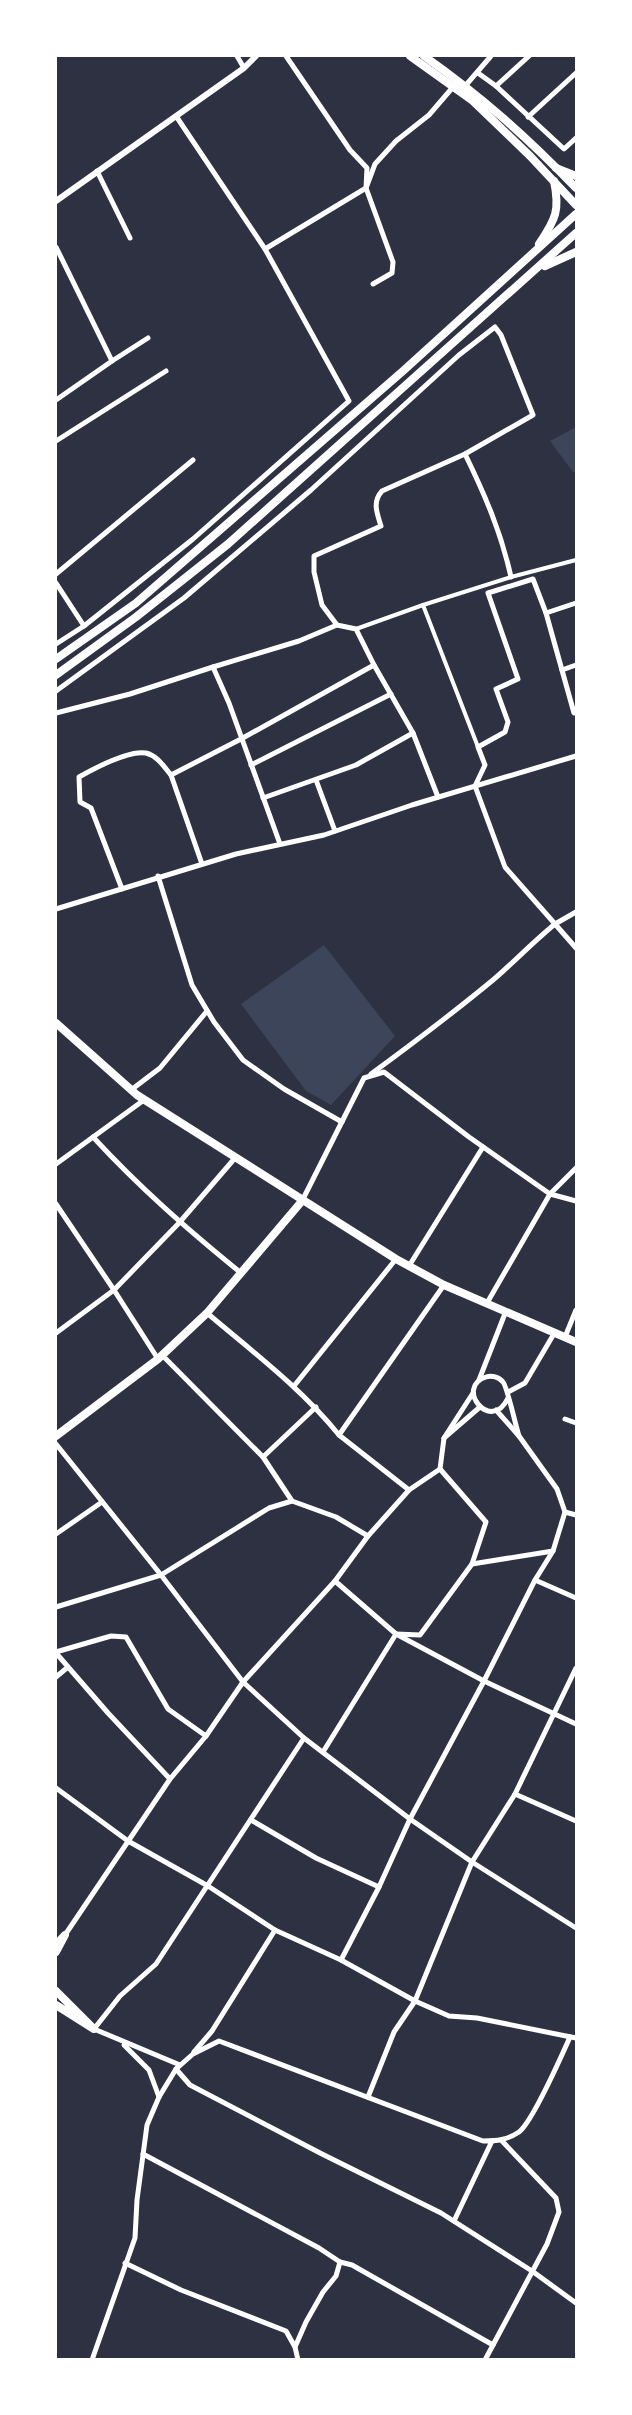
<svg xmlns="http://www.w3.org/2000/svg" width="632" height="2415" viewBox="0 0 632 2415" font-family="'Times New Roman',serif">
<rect width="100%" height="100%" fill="#2d3142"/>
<!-- green -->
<g fill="#3c4559">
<polygon points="576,427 576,472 573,472 550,441"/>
<polygon points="324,945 395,1036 331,1105 306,1091 241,1004"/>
</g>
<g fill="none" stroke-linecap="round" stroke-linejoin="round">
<!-- pedestrian -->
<g stroke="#fff" stroke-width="4">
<polyline points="423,605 511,577 576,560"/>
<polyline points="356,629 423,605 478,747"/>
</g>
<!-- minor -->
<g stroke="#fff" stroke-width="5">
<polyline points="237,56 244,68"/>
<polyline points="286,56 350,150 367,168 366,188 393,262 392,273 373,284"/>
<polyline points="478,73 496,86 564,149 576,138"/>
<polyline points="466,85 491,56"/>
<polyline points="496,86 529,56"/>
<polyline points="528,117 576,73"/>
<polyline points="97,171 130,238"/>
<polyline points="56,247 112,361 148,338"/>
<polyline points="265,249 366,188 375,164 396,141 429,115 453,87"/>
<polyline points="56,400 112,361"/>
<polyline points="56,441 166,371"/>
<path d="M465,454C485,495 501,532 511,577"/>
<polyline points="56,574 193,460"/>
<polyline points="56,583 84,626"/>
<polyline points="546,613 576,603"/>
<polyline points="56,644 84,626 193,539 349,401 265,249 176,116"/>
<polyline points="374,665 413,733 438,797"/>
<polyline points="213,667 299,641 337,625"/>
<polyline points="562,670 576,665"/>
<path d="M56,691L184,598L311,490L459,355L495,327L501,335L533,415L465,454L382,491C372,502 377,513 381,526L314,556V572L322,605L337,625L356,629L374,665L241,739L171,775C164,767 158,756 146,753C129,750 95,768 79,777L80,802L91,808L122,889"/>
<polyline points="576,712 574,713 546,613 533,579 488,593 518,679 496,689 508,722 505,732 478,747 485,765 475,786 505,867 555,924 576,912"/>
<polyline points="56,713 130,694 213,667 229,703 280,844"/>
<polyline points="251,765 391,694"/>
<polyline points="171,775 202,864"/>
<polyline points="316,780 335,831"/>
<polyline points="263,798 356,765 413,733"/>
<polyline points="158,876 192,985 214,1022 243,1060 284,1089 342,1122"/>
<polyline points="56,909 236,854 324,835 412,805 576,756"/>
<path d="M371,1074C412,1044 453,1013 493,980C514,962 533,942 555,924L576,948"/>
<polyline points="131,1090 160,1068 207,1011"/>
<path d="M93,1137C140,1188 187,1229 241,1273"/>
<polyline points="56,1164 144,1100"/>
<polyline points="302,1201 364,1078 384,1072 469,1137 550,1194 576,1201"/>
<polyline points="56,1204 114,1290 158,1359"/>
<polyline points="409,1266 483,1147"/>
<polyline points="487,1303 550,1194 576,1168"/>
<path d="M207,1313C253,1352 301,1388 339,1435L444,1285"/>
<polyline points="56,1333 114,1290 179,1223 235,1158"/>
<polyline points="565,1337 576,1310"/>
<polyline points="162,1355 263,1457 316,1407"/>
<polyline points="479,1380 506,1311"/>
<polyline points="294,1386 396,1259"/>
<polyline points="508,1392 525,1383 555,1332"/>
<polyline points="473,1393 444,1438 480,1407"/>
<path d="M496,1410L519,1436C516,1427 507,1386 503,1382C499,1377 492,1375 486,1377C454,1387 491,1434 508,1398"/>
<polyline points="565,1419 576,1423"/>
<polyline points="339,1435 409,1490"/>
<polyline points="519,1436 557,1489 565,1512 576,1515"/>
<polyline points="56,1444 161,1575 243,1682 335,1581 368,1536 409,1490 440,1469 444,1438"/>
<polyline points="263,1457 292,1501 336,1517 368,1536"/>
<polyline points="440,1469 486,1522 472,1564"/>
<polyline points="565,1512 553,1551 535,1580 484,1681 576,1724"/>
<polyline points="56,1534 102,1502"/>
<polyline points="535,1580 576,1598"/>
<polyline points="335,1581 396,1634 484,1681 410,1819 379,1887 341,1960"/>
<polyline points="56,1607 161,1575 269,1508 292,1501"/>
<polyline points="56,1652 111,1636 126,1637 168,1709 206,1736"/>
<polyline points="56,1653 108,1713 170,1779 206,1736 243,1682 304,1738"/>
<polyline points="56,1677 68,1667"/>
<polyline points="323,1752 396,1634 420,1635 472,1564 553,1551"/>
<polyline points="56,1788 128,1841 208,1886 275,1930 341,1960 415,2001 449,2016 477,2018 576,2038"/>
<polyline points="515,1794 576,1821"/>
<polyline points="251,1820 316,1858 379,1887"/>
<polyline points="65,1935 170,1779"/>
<polyline points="124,2045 149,2070 159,2097"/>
<polyline points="194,2052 212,2031 275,1930"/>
<polyline points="180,2065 94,2029 120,1996 156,1964 304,1738 410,1819 472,1862 576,1928"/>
<polyline points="176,2069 190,2085 322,2154 441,2213 532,2271 576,2303"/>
<polyline points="368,2097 394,2032 415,2001 472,1862 515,1794 576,1668"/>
<polyline points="143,2154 319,2248 340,2262 336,2276 323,2292 306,2322 295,2347 298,2360"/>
<polyline points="454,2221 492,2141"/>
<polyline points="340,2262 352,2265 493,2345 485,2360"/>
<polyline points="125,2263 181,2290 286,2331 295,2347"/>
<polyline points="493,2345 547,2244 559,2212 556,2198 502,2141"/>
<path d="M92,2360L135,2238L137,2200L147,2125L159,2097L176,2069L193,2054L219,2041L483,2141C497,2141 507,2140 519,2132C532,2122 562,2055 570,2037"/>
</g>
<!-- tertiary -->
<polyline stroke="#fff" stroke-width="6" points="56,201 244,68 256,56"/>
<!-- secondary -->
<g stroke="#fff" stroke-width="8">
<polyline points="410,56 473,101 530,156 576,205"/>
<path d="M424,56C482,97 527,137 576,188"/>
<polyline points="56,1023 137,1095 396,1259 444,1285 576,1342"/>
<polyline points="56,1436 158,1359 207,1313 302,1201"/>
<polyline points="56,1945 65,1935 56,1952"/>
<polyline points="56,1991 94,2029 56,2005"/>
</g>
<!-- trunk -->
<g stroke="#fff" stroke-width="8">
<polyline points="556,168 576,176"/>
<path d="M539,244C556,219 560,210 554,181"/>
<polyline points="545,266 576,252"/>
<polyline points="56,659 136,603 403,371 576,214"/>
<polyline points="56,675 136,617 228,544 576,233"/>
</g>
</g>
<!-- border -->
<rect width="632" height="2415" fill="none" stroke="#ffffff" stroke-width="114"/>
</svg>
